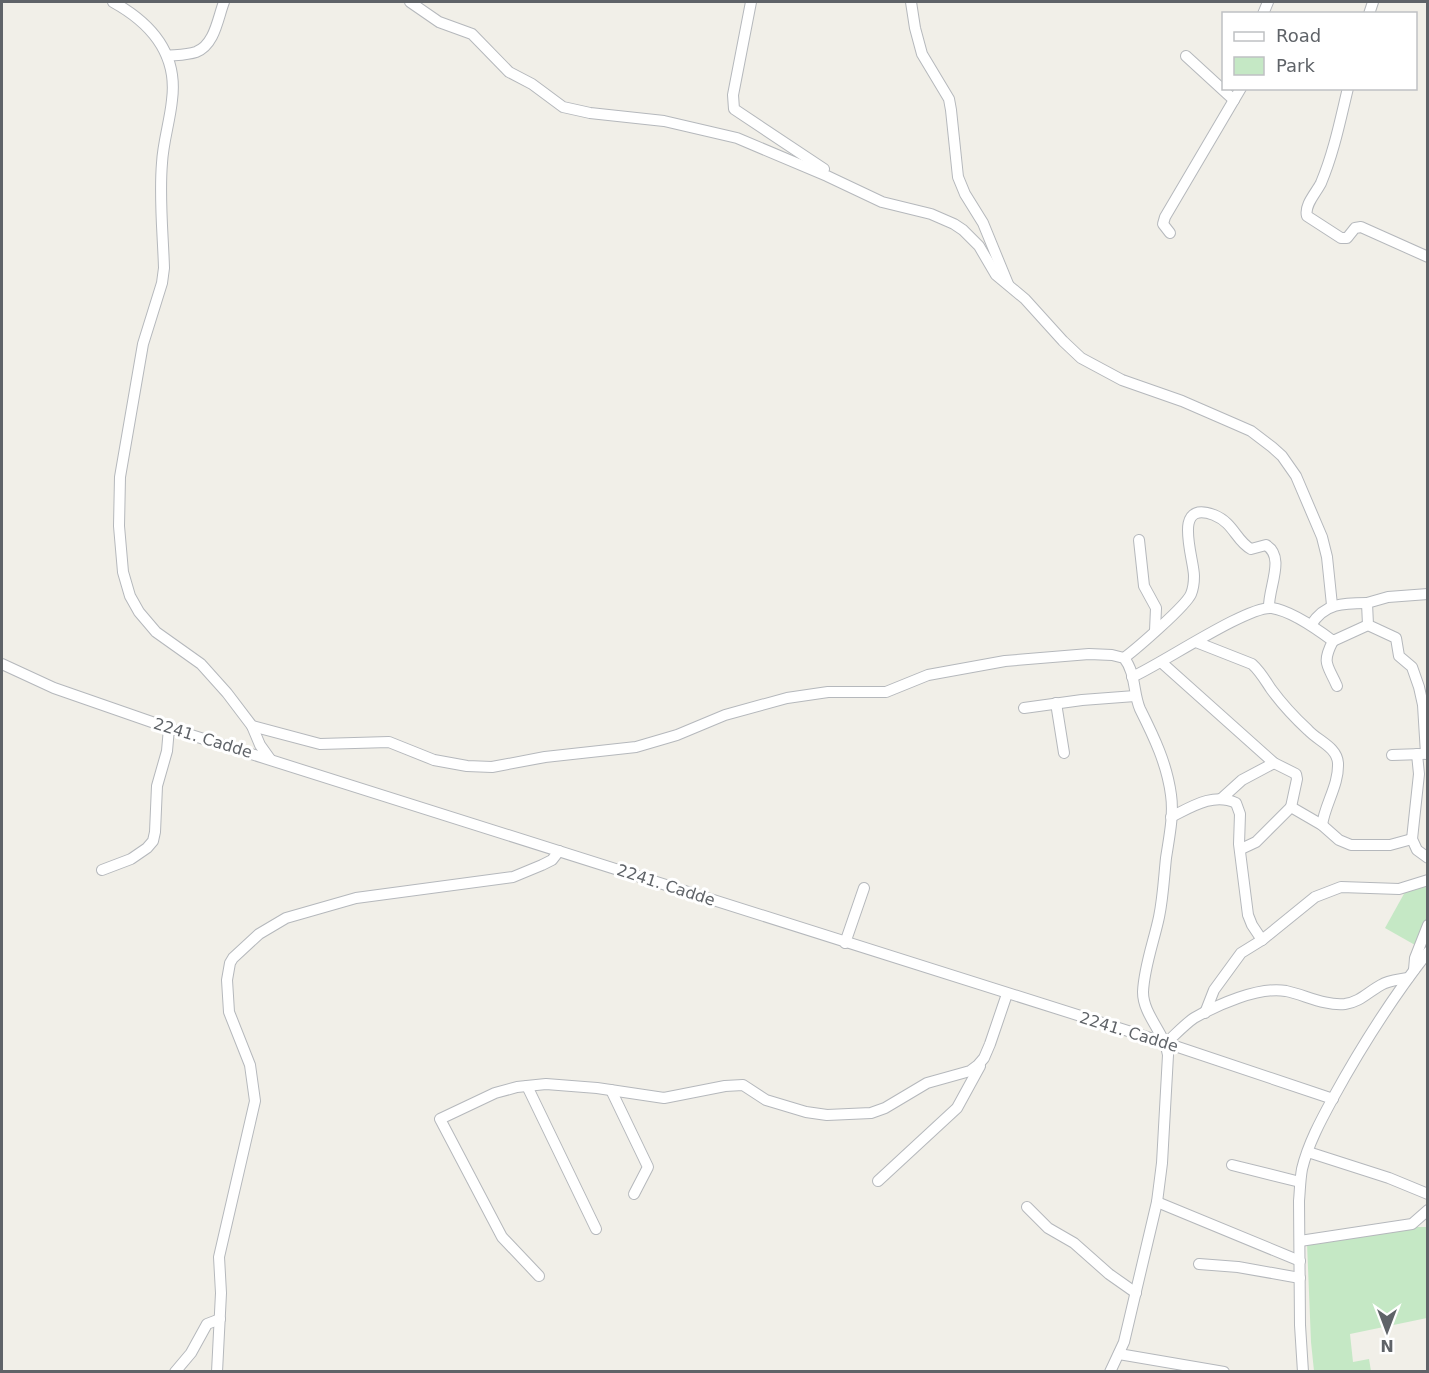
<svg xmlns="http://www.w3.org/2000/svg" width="1429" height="1373" viewBox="0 0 1429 1373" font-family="'DejaVu Sans',sans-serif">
<rect width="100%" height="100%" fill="#f1efe8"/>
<!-- green -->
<g fill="#c5e8c5">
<polygon points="1427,884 1426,920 1415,945 1385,928 1405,892"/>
<polygon points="1414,1227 1427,1227 1427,1318 1350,1334 1353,1362 1369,1359 1371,1371 1314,1371 1311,1342 1307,1243"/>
</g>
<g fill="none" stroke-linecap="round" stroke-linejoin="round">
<defs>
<g id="minor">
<path d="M113,2C151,23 178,54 172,100C170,121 163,142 162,163C159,198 163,234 164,268L162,283L143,344L120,477L119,526L123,572L130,596L139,612L156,632L201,664L227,693L252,726L260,745L270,759"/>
<polyline points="410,2 439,22 472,34 509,72 532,84 563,107 590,113 664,121 737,138 827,176 882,202 931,214 954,224 963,230 979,246 996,275 1025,299 1063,341 1081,358 1122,380 1182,401 1235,424 1251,431 1272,447 1282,456 1296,476 1322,537 1327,557 1332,605"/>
<polyline points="751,2 733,95 734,109 824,169"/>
<polyline points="911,2 915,28 922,54 949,99 951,110 958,177 965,194 983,223 1008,284"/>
<polyline points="1263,14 1268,2"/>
<polyline points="1369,14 1373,2"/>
<path d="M167,56C176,55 187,55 196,52C215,45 218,17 224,2"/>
<polyline points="1186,56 1234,100"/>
<path d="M1348,88C1340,121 1334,152 1321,183C1316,193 1304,205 1307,216L1341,238H1347L1355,228L1361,227L1428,257"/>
<polyline points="1170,233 1163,224 1165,217 1241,88"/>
<polyline points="1139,540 1144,586 1156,608 1155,631"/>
<path d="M1311,625C1325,603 1343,603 1367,603"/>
<path d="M1333,641C1321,664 1328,665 1337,686"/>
<path d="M1196,642L1252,664C1260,671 1265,680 1271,689C1282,704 1295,718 1308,730C1318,741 1337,747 1338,763C1339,785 1325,804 1322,825"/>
<path d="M1124,658C1136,649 1186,606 1191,594C1193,589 1194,581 1194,576C1194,558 1171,499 1214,515C1234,523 1236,541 1251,549L1266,545C1286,557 1268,588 1269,608"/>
<polyline points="1161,662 1274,763 1296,774 1297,779 1291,807"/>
<polyline points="2,664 54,688 169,728 1166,1043 1333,1099"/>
<path d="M1132,677C1160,665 1248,605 1272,608C1292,611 1317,629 1333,641L1368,625"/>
<polyline points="1056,703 1064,753"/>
<polyline points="1024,708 1082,700 1135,696"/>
<path d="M252,726L320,744L389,742L434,760L467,766L492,767L545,757L636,747L677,735L725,715L787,698L828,692H886L928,675L1005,661L1089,654L1112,655L1124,658C1136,673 1133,693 1140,709C1154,737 1167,764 1171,795C1174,815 1169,838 1166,858C1164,877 1163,898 1159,917C1154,941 1144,967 1143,992C1143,1015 1165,1033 1168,1055L1162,1163L1157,1202L1124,1342L1110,1372"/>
<polyline points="1417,754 1419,774 1412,839 1417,850 1428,858"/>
<polyline points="1426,754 1423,705 1419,687 1412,667 1399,656 1396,638 1368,625 1367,603 1388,597 1428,594"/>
<polyline points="1392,755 1422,754"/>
<polyline points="1221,799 1242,780 1274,763"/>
<path d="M1171,817C1191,807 1214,792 1236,803L1240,814L1239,844L1248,915L1252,925L1262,940"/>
<polyline points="1241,849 1256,842 1291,807 1322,825 1339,840 1351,845 1390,845 1412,839"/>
<polyline points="102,870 131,859 147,848 153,841 155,832 157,786 167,751 169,728"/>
<polyline points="845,943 864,888"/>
<polyline points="1414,970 1415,958 1428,925"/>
<polyline points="1205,1013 1214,990 1241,953 1262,940 1315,897 1341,887 1399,889 1428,880"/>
<path d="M1166,1043C1175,1035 1184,1025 1194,1018C1217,1005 1259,986 1286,991C1305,995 1325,1006 1345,1004C1360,1002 1368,992 1381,985C1389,980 1398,980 1408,978"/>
<polyline points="527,1086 596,1229"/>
<polyline points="611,1090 648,1167 634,1194"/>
<polyline points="1308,1152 1389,1178 1428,1194"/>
<polyline points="1232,1165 1300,1182"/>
<polyline points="878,1181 957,1108 980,1066"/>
<polyline points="1157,1202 1300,1261"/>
<polyline points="1027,1207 1048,1228 1074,1243 1109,1274 1136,1293"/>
<polyline points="1300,1241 1412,1224 1428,1210"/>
<polyline points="1199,1264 1238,1267 1300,1278"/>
<polyline points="539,1276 502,1237 440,1119 495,1093 517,1087 546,1084 597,1088 664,1098 725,1086 743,1085 766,1100 806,1112 827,1115 871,1113 885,1108 927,1083 970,1071 978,1065 984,1058 990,1044 1007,994"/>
<polyline points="1119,1354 1224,1372"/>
<polyline points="175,1372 191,1353 207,1324 220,1319"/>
<polyline points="217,1372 221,1293 219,1257 255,1101 250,1065 229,1012 227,980 230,963 233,958 259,934 286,918 356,898 513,877 542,865 552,860 559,851"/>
<path d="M1303,1372L1300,1325L1299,1201C1300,1190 1300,1180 1302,1169C1308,1144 1321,1120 1333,1098C1361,1047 1392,998 1428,952"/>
</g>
</defs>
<!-- minor casing -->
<use href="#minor" stroke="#b5b8bc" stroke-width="12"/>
<!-- minor -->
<use href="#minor" stroke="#fff" stroke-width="10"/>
</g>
<g text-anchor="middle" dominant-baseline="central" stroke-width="6" stroke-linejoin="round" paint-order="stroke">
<!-- street labels -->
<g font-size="16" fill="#5f6368" stroke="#fff">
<text transform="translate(203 738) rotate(17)">2241. Cadde</text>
<text transform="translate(666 885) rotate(18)">2241. Cadde</text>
<text transform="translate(1129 1032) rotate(17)">2241. Cadde</text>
</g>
</g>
<!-- border -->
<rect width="1429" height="1373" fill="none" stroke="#5f6368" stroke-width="6"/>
<!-- legend -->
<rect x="1222" y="12" width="195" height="78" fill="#ffffff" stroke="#bfc1c3" stroke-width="1.5"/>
<rect x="1234" y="32" width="30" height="9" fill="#ffffff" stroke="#bfc1c3" stroke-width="1.5"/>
<text x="1276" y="42" font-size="18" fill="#5f6368">Road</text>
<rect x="1234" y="57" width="30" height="18" fill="#c5e8c5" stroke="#bfc1c3" stroke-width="1.5"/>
<text x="1276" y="72" font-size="18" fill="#5f6368">Park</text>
<!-- north arrow -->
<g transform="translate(1387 1331) rotate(180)" stroke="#ffffff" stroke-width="4.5" paint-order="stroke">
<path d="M0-4.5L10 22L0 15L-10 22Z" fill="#5f6368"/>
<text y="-9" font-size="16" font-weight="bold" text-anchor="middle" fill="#5f6368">N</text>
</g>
</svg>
